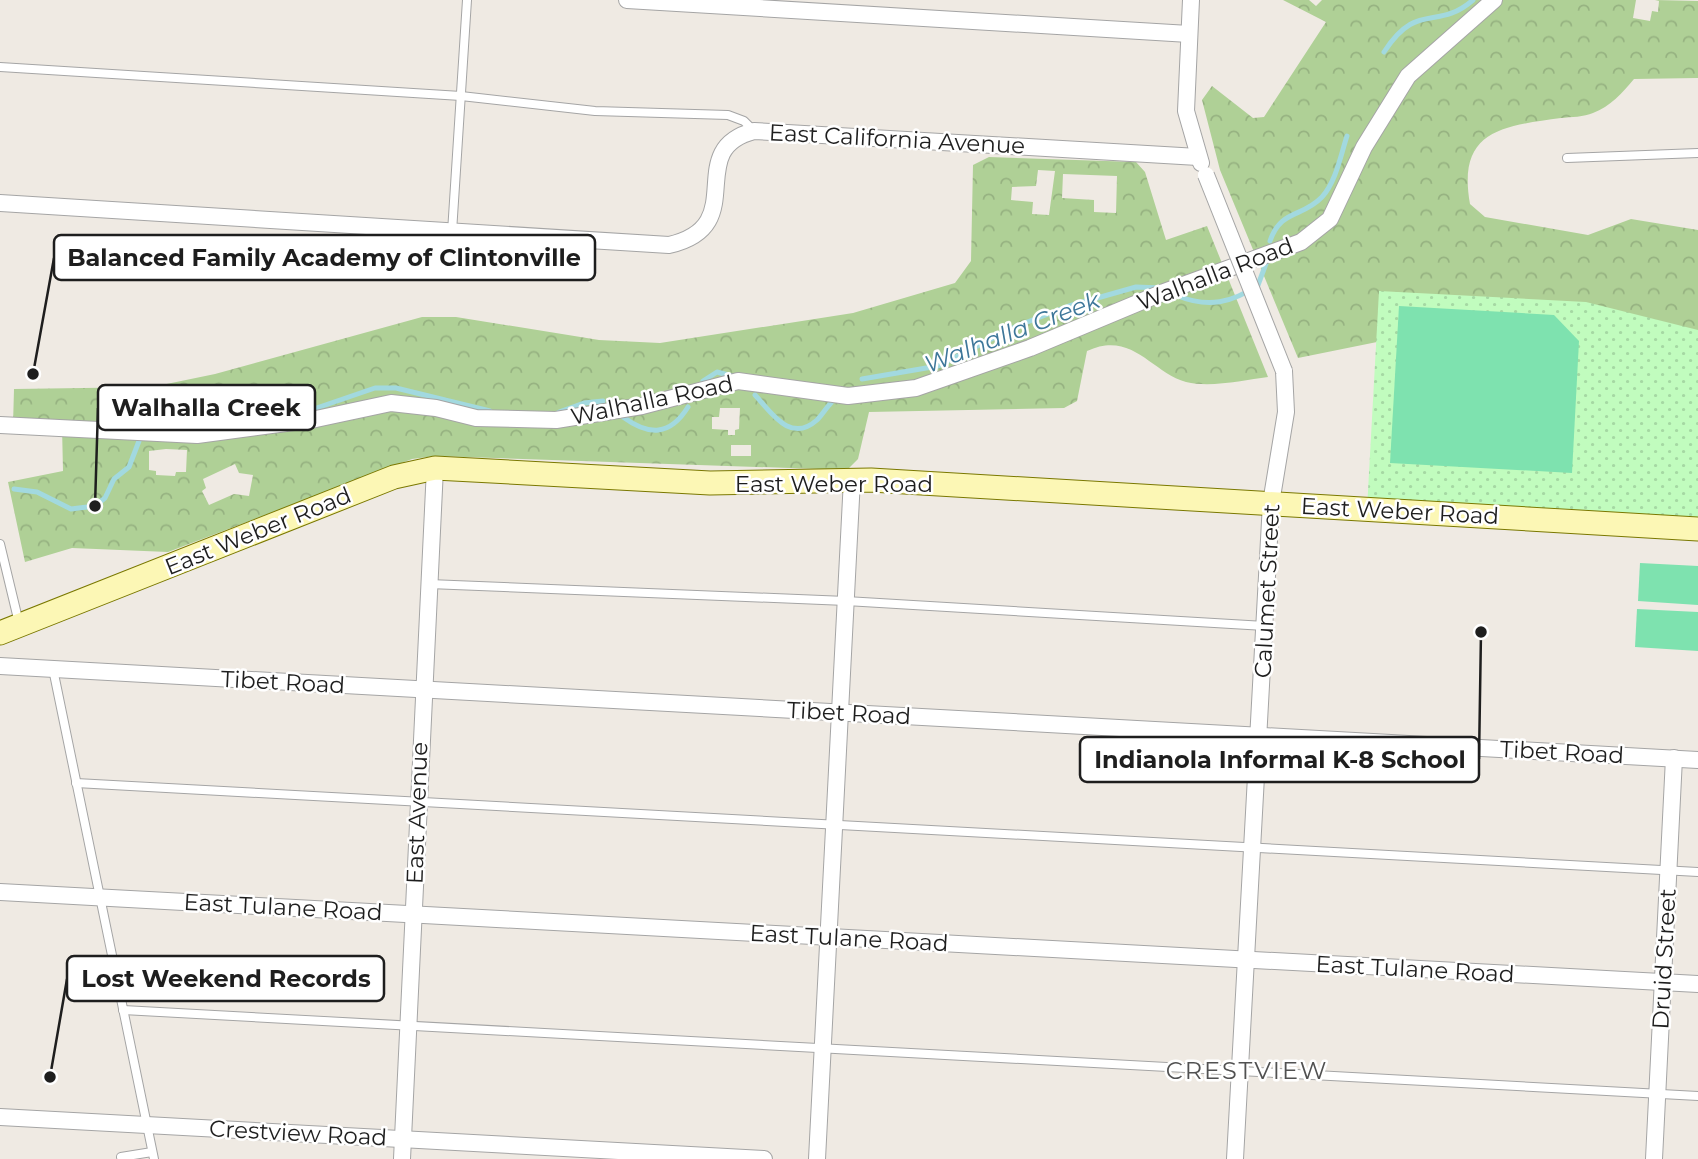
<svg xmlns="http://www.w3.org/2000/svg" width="1698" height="1159" viewBox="0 0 1698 1159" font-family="Montserrat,sans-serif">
<defs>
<pattern id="forest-crowns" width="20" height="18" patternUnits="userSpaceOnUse" patternTransform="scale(1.75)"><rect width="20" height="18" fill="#afd096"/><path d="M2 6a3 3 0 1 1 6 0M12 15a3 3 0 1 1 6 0" fill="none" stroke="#96b281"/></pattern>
<pattern id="park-dots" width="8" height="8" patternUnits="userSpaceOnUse" patternTransform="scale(1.75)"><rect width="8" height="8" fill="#c1fcbe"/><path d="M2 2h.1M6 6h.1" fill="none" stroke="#a5d8a3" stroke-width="1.8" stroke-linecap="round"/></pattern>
</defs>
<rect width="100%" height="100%" fill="#efeae3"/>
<!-- forest -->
<g fill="url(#forest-crowns)" fill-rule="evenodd">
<path d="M1283,0H1309L1316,6L1322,0H1636L1633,18L1650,21L1652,11L1658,12L1659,1L1655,0L1698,1V78L1634,79C1623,92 1610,107 1593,113C1584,117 1571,117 1561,118C1501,126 1457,131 1470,204L1485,217L1588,235L1631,219L1698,230V363L1377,342L1298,358L1220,170L1202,100L1212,86L1253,118L1264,117L1326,22Z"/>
<path d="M989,157L1136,162L1145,172L1166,240L1207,226L1268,377C1244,380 1211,388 1186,382C1151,372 1132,330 1087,351L1077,401L1064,408L869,412L858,459L847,470L435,456L412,459L168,552L72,548L25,562L8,482L63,471L62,427L13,425L14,389L152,387L215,374L422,317H456L599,340L660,343L853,313L955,283L971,261L973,165ZM1038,170L1055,171L1049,215L1032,214L1033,202L1011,200L1012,187L1036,186ZM1063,174L1117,176L1116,213L1094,212V200L1062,198ZM720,408H740L739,429L735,430V435H728V430L712,429V417H719ZM731,445H751V456H731ZM166,449L187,450L186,472H176L175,476L156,475V471L149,470V451ZM235,464L239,473L253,475L249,496L234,494L209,505L202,491L206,488L203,479Z"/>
</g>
<!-- park -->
<polygon fill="url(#park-dots)" points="1379,291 1586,302 1698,330 1698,529 1367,509"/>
<!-- pitch -->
<g fill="#7ee2af">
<polygon points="1399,306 1554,315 1579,341 1572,473 1390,463"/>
<polygon points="1640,563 1698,566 1698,605 1638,601"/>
<polygon points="1637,609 1698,612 1698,651 1635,647"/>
</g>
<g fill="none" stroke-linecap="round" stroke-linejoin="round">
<!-- stream -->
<g stroke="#a2d9df" stroke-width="5">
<path d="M1384,52C1418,0 1436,32 1473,0"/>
<path d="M1270,241C1281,209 1302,218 1322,197C1336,182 1341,154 1347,136"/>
<path d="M1178,296C1208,308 1232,303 1258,285L1267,261"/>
<polyline points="862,379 938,366 1017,326 1069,306 1136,287 1161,288"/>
<polyline points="703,381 717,372 736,377"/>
<path d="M755,395C771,412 790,444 817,420C822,415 826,408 831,403"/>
<polyline points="559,412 584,403 603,401"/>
<polyline points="280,416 302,413 375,388 396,388 490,411"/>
<path d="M623,417C649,436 670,436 688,407"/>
<polyline points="170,421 260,419"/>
<polyline points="14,489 37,492 71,509 95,506 105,498 114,479 129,467 139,441"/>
</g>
<defs>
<g id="lane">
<polyline points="0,67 461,96 595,111 728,115 744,121 754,131"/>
<polyline points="1567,158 1698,153"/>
<polyline points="452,232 467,0"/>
<polyline points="0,544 19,623"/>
<polyline points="429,584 846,601 1265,626"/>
<polyline points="53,669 154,1159"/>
<polyline points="76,783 1698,872"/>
<polyline points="123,1010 1698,1096"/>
<polyline points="121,1157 152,1152"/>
</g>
<g id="street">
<polyline points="627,0 1189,34"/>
<polyline points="1191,0 1186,111 1201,163"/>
<path d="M0,203L669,245C753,226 681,150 754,131L1198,157"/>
<polyline points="0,425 197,435 316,419 391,403 436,408 476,418 556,420 642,406 738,381 848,396 916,388 1030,348 1164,292 1301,242 1330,219 1364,147 1408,76 1494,0"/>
<polyline points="0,666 1698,760"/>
<polyline points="0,892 1698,984"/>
<polyline points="0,1117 764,1159"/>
<polyline points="402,1159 435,468"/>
<polyline points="817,1159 852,479"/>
<polyline points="1235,1159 1271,503 1286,412 1284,371"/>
<polyline points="1654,1159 1674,758"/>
</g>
<polyline id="secondary" points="0,633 394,477 435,468 710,483 871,480 1698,529"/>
</defs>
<!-- lane casing -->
<use href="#lane" stroke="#a5a5a5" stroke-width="10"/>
<!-- street casing -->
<use href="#street" stroke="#a5a5a5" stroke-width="18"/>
<!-- secondary casing -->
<use href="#secondary" stroke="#7a7800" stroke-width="25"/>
<!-- lane -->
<use href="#lane" stroke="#fff" stroke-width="8"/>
<!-- street -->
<use href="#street" stroke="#fff" stroke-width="16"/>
<!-- secondary -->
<use href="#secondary" stroke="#fcf7b5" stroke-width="23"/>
<defs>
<polyline id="street-bridge" points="1206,175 1284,371"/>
</defs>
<!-- street-bridge casing -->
<use href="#street-bridge" stroke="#a5a5a5" stroke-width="18" stroke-linecap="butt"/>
<!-- street-bridge -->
<use href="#street-bridge" stroke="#fff" stroke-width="16"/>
</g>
<g text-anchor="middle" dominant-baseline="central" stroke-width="5" stroke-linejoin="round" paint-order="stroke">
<!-- street labels -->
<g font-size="23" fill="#1e1e1e" stroke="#fff">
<text transform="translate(897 139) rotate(3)">East California Avenue</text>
<text transform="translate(1215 274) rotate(-21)">Walhalla Road</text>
<text transform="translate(652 400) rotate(-12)">Walhalla Road</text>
<text x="834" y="484">East Weber Road</text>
<text transform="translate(1400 511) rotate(3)">East Weber Road</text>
<text transform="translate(258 531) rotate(-22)">East Weber Road</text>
<text transform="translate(1267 591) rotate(-87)">Calumet Street</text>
<text transform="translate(283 682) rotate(3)">Tibet Road</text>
<text transform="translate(849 713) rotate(3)">Tibet Road</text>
<text transform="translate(1562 752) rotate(3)">Tibet Road</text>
<text transform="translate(417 813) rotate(-88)">East Avenue</text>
<text transform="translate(283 907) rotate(3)">East Tulane Road</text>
<text transform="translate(849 938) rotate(3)">East Tulane Road</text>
<text transform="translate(1664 959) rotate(-87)">Druid Street</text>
<text transform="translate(1415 969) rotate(3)">East Tulane Road</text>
<text transform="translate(298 1133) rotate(3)">Crestview Road</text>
</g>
<!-- water labels -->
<g font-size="24" font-style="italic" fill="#3e779a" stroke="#fff">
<text transform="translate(1012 332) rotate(-21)">Walhalla Creek</text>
</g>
<!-- neighbourhood labels -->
<g font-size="24" letter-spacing="2" fill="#515151" stroke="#fff">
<text x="1247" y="1070">CRESTVIEW</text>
</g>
</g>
<!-- callouts -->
<path fill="none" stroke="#1e1e1e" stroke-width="2.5" d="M33 374L54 258M95 506L98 408M1481 632L1479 759M50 1077L67 979"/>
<g fill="#1e1e1e" stroke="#fff" stroke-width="2.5">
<circle cx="33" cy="374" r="7"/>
<circle cx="95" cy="506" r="7"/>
<circle cx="1481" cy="632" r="7"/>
<circle cx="50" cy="1077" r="7"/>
</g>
<g fill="#fff" stroke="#1e1e1e" stroke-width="2.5">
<rect x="54" y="235" width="541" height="45" rx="7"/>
<rect x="98" y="385" width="217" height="45" rx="7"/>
<rect x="1080" y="737" width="399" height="45" rx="7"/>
<rect x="67" y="956" width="317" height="45" rx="7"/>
</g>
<g font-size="24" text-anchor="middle" font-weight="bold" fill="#1e1e1e">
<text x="324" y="266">Balanced Family Academy of Clintonville</text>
<text x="206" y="416">Walhalla Creek</text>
<text x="1280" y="768">Indianola Informal K-8 School</text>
<text x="226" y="987">Lost Weekend Records</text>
</g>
</svg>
